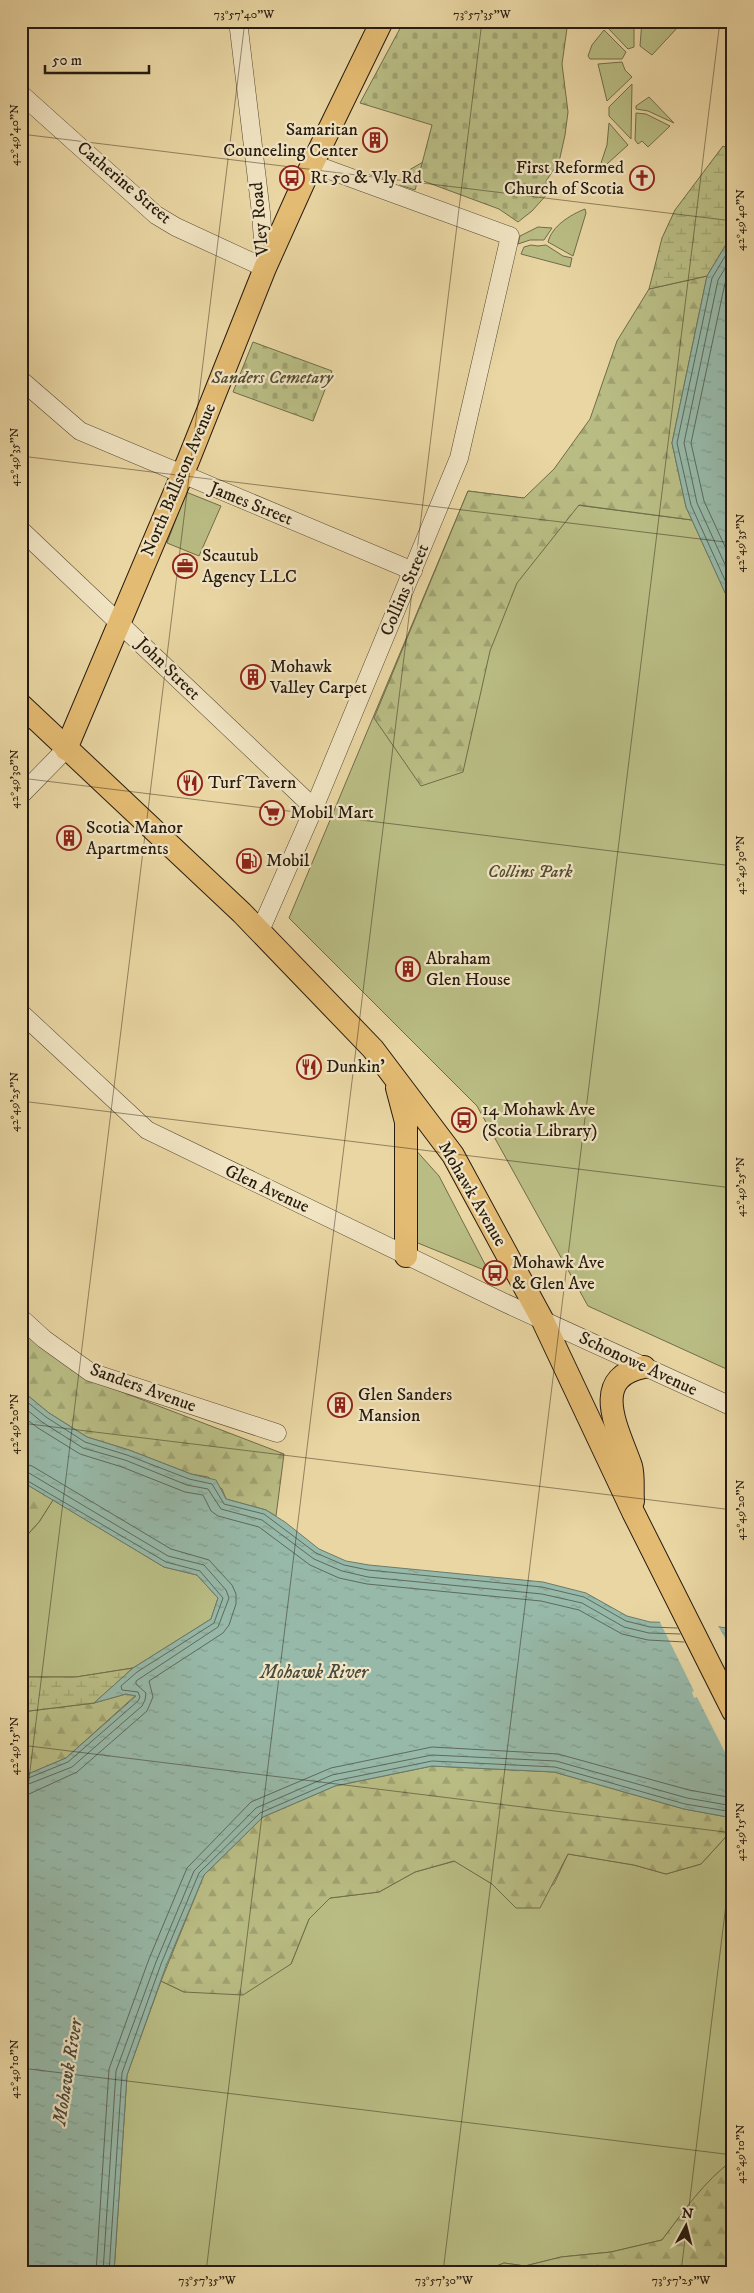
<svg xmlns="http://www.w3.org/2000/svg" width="754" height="2293" viewBox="0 0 754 2293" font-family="'IM FELL DW Pica',serif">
<defs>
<pattern id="forest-firs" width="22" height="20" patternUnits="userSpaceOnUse" patternTransform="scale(1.25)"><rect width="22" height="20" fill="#b9bd84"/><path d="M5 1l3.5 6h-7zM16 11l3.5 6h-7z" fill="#9fa271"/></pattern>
<pattern id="wetland-marsh" width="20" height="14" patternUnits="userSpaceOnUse" patternTransform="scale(1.25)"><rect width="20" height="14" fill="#b9bd84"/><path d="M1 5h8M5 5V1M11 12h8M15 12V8" fill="none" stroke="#9fa271"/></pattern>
<pattern id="cemetery-stones" width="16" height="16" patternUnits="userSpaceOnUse" patternTransform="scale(1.25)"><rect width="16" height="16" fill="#b9bd84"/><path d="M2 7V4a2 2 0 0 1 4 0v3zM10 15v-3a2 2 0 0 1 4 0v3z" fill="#9fa271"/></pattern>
<pattern id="water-ripples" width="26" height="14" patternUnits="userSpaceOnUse" patternTransform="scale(1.25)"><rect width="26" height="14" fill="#97b9a9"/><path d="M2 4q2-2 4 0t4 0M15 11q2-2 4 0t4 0" fill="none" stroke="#829e90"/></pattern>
</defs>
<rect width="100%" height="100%" fill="#e9d6a3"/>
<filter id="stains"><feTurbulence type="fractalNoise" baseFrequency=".004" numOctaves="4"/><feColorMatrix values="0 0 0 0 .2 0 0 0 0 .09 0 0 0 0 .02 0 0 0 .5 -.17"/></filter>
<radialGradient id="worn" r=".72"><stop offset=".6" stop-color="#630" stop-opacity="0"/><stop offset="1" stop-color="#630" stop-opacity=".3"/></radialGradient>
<!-- green -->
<g fill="#b9bd84" stroke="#706c4a">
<polygon points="614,21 634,21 634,47 628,49 607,27"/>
<polygon points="642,21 671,21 678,27 652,55 640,46"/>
<polygon points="604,30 626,52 622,59 590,59 588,56 592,45"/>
<polygon points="622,62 625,70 632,77 607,101 598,64"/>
<polygon points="632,84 631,139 609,116 609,107"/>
<polygon points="649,97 674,123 648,111 636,109 636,106"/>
<polygon points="636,113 646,114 670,126 648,147 642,141 638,144 635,140"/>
<polygon points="609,123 628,145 598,172 607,145"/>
<polygon points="423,162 415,190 400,185 404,173"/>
<path d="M585,209L586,213L573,256L548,242C552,226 570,215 585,209Z"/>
<polygon points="538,227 552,228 544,240 530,240 518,244 520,236"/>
<polygon points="531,245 538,246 546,245 563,256 572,258 570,267 521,254 524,247"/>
<polygon points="468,491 692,520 733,610 733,1372 588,1306 477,1106 289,918"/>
<polygon points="186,492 221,506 199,556 167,543"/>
<polygon points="413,1147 439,1176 489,1272 413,1241"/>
<polygon points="53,1500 164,1567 197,1575 218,1598 211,1619 133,1668 76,1677 21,1677 21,1542 39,1522"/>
<path d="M733,1829V2160C704,2182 684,2211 662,2240L611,2252L561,2257L525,2266L504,2263L482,2272H114L127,2075L161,1981L184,1992L291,1964L309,1919L330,1898L379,1892L415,1872L455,1861L492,1884L516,1908L554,1884L568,1854L634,1865L666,1874L701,1864Z"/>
</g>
<!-- forest -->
<g fill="url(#forest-firs)" stroke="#706c4a">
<polygon points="707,276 672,443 686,507 692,520 579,505 517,583 490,651 463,772 421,786 374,718 468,491 524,498 554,469 590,419 617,341 649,289"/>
<polygon points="21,1328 88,1379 284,1454 276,1516 266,1510 226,1499 222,1489 208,1477 191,1474 129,1450 87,1437 49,1413 21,1390"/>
<polygon points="21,1481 53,1500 39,1522 21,1542"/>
<polygon points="126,1694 136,1695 66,1758 21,1777 21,1712 94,1703"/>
<polygon points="432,1766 554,1772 684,1809 733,1818 733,1829 701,1864 666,1874 634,1865 568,1854 540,1908 516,1908 492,1884 454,1861 415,1872 379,1892 330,1898 309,1919 291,1964 243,1995 184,1992 161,1981 204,1875 263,1817 335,1786"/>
<path d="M733,2160V2272H482L504,2263L525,2266L561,2257L611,2252L662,2240C684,2211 703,2182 733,2160Z"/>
</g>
<!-- wetland -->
<g fill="url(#wetland-marsh)" stroke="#706c4a">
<polygon points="723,146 733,151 733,233 707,276 649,289 662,238 675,210"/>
<polygon points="133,1668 94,1703 21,1712 21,1677 76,1677"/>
</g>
<!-- cemetery -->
<g fill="url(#cemetery-stones)" stroke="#706c4a">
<polygon points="404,21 568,21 562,64 568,112 565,135 559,162 546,181 549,192 532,211 518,222 499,209 418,179 432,125 360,103"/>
<polygon points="253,342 332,371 313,421 233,392"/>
</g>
<!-- water -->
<g fill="url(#water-ripples)" stroke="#6a7a6c">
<polygon points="733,233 733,610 686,507 672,443 707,276"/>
<polygon points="21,1390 49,1413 87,1437 129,1450 191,1474 216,1480 226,1499 266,1510 285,1522 319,1549 346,1561 369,1565 543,1582 586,1593 627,1616 650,1622 694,1623 733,1629 733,1818 684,1809 554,1772 432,1766 335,1786 263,1817 204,1875 166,1966 127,2075 114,2272 21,2272 21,1777 66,1758 136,1696 126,1694 94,1703 133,1668 211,1619 218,1598 197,1575 164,1567 21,1481"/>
</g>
<!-- pier -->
<polygon fill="#e9d6a3" points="659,1620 694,1620 717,1624 733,1652 733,1768 697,1697 694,1698 692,1692 694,1691"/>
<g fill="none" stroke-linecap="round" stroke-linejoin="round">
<!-- shore -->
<g stroke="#5e6a5c" stroke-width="1">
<polyline points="733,243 712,278 677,443 691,505 733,598"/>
<polyline points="733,255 718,280 684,443 697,503 733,582"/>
<polyline points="733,270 725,283 691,443 704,501 733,564"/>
<polyline points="21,1397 46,1417 85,1442 127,1455 189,1479 212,1484 224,1504 264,1514 316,1553 344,1565 368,1570 542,1587 584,1597 626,1621 650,1627 677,1628"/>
<polyline points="21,1405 42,1422 83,1448 125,1460 187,1485 208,1489 221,1509 262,1520 314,1559 342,1571 368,1577 542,1594 582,1603 624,1627 649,1633 680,1634"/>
<polyline points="21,1415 38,1428 80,1454 122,1467 185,1492 203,1495 211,1511 218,1516 259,1527 310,1565 339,1578 367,1584 541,1601 579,1610 622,1634 648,1640 684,1642"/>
<polyline points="21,1463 32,1466 171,1549 209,1560 232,1585 236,1594 236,1604 229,1625 223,1633 149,1681 153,1697 147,1711 77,1772 29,1794 21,1795"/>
<polyline points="21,1471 29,1473 168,1556 204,1565 226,1590 229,1598 218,1627 136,1681 136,1684 146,1693 145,1700 142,1706 72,1767 21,1787"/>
<polyline points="21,1477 166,1562 200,1571 223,1598 214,1623 137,1672 121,1686 122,1690 138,1692 140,1697 138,1701 68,1762 21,1781"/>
<polyline points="96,2272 109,2069 149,1959 187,1868 251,1802 331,1768 432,1747 558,1754 689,1790 733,1798"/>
<polyline points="103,2272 116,2071 156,1962 194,1871 256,1808 332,1775 432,1755 556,1761 687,1798 733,1806"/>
<polyline points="109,2272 122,2073 161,1964 199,1873 260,1813 334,1781 432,1761 555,1767 685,1804 733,1812"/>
</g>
<defs>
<g id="minor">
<polyline points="21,94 156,215 176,227 265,268 261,213 238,21"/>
<polyline points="21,380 80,431 413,571"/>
<polyline points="21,530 314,808"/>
<polyline points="21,795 66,749"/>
<polyline points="260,931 314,808 459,458 510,236 313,164"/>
<polyline points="21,1013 147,1130 503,1302 733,1407"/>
<polyline points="21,1318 44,1339 90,1372 277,1433"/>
</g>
<g id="major">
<polyline points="21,705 242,913 373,1049 453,1155 543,1321 633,1512 733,1711"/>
<polyline points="66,749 188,461 265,268 306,177 382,21"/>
<polyline points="397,1088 406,1122 406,1256"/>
<path d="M633,1501C632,1490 634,1476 631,1466C619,1431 588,1378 644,1367"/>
</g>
</defs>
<!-- minor casing -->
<use href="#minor" stroke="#574a35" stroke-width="19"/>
<!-- major casing -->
<use href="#major" stroke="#261b10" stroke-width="24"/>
<!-- minor -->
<use href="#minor" stroke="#f1e4c3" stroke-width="18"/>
<!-- major -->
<use href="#major" stroke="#e4bb72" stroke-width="22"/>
</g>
<!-- ticks -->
<path fill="none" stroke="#261b10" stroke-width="1" stroke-opacity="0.45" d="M21,134L733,221M21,456L733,543M21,778L733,866M21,1101L733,1188M21,1423L733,1510M21,1745L733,1833M21,1844L245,21M21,2068L733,2155M206,2272L482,21M443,2272L720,21M681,2272L733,1847"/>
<!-- icons -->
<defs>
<symbol id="building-ring" viewBox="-11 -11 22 22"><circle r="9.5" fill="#f1e4c3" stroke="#8f2418" stroke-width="1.5"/><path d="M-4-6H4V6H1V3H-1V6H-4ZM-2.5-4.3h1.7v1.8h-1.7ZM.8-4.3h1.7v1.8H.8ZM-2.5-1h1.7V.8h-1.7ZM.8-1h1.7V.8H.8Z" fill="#8f2418"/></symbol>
<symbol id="bus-ring" viewBox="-11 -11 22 22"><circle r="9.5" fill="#f1e4c3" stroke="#8f2418" stroke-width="1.5"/><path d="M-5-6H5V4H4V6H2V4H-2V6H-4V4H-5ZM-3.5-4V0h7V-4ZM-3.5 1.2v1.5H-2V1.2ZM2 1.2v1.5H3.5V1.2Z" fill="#8f2418"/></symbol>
<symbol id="church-ring" viewBox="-11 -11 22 22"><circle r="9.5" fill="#f1e4c3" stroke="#8f2418" stroke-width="1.5"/><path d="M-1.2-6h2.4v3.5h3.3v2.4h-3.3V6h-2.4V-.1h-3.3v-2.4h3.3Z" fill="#8f2418"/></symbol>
<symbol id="office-ring" viewBox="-11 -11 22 22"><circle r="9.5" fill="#f1e4c3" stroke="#8f2418" stroke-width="1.5"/><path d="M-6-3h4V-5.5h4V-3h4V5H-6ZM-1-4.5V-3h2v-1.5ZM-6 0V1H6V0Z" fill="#8f2418"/></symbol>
<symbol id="restaurant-ring" viewBox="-11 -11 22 22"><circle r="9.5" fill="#f1e4c3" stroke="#8f2418" stroke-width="1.5"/><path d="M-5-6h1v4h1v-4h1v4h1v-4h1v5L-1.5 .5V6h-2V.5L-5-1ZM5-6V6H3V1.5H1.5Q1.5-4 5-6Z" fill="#8f2418"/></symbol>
<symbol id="supermarket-ring" viewBox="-11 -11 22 22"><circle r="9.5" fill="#f1e4c3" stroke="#8f2418" stroke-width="1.5"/><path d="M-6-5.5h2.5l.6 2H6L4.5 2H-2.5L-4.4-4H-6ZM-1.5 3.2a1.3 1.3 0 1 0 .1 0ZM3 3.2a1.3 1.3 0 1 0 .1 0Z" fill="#8f2418"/></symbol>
<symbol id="fuel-ring" viewBox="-11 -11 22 22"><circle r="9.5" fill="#f1e4c3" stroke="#8f2418" stroke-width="1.5"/><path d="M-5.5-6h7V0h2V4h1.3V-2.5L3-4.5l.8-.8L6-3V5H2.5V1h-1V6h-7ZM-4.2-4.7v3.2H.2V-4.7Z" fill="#8f2418"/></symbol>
</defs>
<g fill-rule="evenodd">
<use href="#building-ring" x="361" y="126" width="28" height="28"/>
<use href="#bus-ring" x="278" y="164" width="28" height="28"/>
<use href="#church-ring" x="628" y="164" width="28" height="28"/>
<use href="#office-ring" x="171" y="552" width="28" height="28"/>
<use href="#building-ring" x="239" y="663" width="28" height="28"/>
<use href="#restaurant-ring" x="176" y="769" width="28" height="28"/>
<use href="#supermarket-ring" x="258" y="799" width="28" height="28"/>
<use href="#building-ring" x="55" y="824" width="28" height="28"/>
<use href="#fuel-ring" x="235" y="847" width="28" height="28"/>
<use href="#building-ring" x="394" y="955" width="28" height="28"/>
<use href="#restaurant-ring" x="295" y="1053" width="28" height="28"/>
<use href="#bus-ring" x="450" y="1106" width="28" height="28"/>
<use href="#bus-ring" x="481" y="1259" width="28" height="28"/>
<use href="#building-ring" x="326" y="1391" width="28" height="28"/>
</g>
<g text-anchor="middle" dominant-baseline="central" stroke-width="4.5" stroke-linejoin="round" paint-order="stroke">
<!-- poi labels -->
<g font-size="18" fill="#261b10" stroke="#f1e4c3" text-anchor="start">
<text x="358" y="130" text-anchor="end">Samaritan<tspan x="358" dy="21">Counceling Center</tspan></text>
<text x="624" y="168" text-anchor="end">First Reformed<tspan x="624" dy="21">Church of Scotia</tspan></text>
<text x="310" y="178">Rt 50 &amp; Vly Rd</text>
<text x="202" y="556">Scautub<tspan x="202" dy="21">Agency LLC</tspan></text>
<text x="270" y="667">Mohawk<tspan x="270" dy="21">Valley Carpet</tspan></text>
<text x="208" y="783">Turf Tavern</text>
<text x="290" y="813">Mobil Mart</text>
<text x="86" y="828">Scotia Manor<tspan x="86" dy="21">Apartments</tspan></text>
<text x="266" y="861">Mobil</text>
<text x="426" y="959">Abraham<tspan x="426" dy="21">Glen House</tspan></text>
<text x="326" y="1067">Dunkin'</text>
<text x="482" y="1110">14 Mohawk Ave<tspan x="482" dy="21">(Scotia Library)</tspan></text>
<text x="512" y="1263">Mohawk Ave<tspan x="512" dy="21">&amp; Glen Ave</tspan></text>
<text x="358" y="1395">Glen Sanders<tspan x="358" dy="21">Mansion</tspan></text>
</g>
<!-- street labels -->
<g font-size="18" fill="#261b10" stroke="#f1e4c3">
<text transform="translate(124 183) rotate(40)">Catherine Street</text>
<text transform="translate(260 219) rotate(-95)">Vley Road</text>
<text transform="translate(179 480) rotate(-67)">North Ballston Avenue</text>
<text transform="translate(251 504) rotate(22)">James Street</text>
<text transform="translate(405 590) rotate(-67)">Collins Street</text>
<text transform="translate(168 669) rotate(44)">John Street</text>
<text transform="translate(267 1189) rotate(25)">Glen Avenue</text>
<text transform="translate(472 1194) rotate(60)">Mohawk Avenue</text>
<text transform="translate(638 1364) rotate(25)">Schonowe Avenue</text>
<text transform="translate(143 1388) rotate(20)">Sanders Avenue</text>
</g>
<!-- park labels -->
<g font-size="18" font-style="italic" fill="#524c33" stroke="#f1e4c3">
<text x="272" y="378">Sanders Cemetary</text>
<text x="530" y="872">Collins Park</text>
</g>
<!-- water labels -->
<g font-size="19" font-style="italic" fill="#484a3e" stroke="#f1e4c3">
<text x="314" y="1672">Mohawk River</text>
<text transform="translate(68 2072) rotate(-81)">Mohawk River</text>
</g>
</g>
<!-- margin -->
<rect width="754" height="2293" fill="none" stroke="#e9d6a3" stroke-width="55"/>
<!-- north arrow -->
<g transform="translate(686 2226) rotate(7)" stroke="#f1e4c3" stroke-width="4" paint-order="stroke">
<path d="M0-4L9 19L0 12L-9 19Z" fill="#261b10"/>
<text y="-8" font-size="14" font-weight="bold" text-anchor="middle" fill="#261b10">N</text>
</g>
<!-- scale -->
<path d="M45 65v8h104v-8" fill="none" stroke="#261b10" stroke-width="2.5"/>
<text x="52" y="65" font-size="15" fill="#261b10" stroke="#f1e4c3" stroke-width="4" paint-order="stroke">50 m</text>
<rect x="28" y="28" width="698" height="2238" fill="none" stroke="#261b10" stroke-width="2"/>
<g font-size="12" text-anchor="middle" fill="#261b10">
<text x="244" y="18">73°57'40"W</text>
<text x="482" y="18">73°57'35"W</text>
<text transform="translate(14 135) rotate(-90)" y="4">42°49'40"N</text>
<text transform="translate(740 220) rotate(-90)" y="4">42°49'40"N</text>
<text transform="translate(14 457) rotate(-90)" y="4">42°49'35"N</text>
<text transform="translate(740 543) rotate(-90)" y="4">42°49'35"N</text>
<text transform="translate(14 779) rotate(-90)" y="4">42°49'30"N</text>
<text transform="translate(740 865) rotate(-90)" y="4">42°49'30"N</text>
<text transform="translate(14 1102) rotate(-90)" y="4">42°49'25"N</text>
<text transform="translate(740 1187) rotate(-90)" y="4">42°49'25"N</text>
<text transform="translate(14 1424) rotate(-90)" y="4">42°49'20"N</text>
<text transform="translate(740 1510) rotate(-90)" y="4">42°49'20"N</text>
<text transform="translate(14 1746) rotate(-90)" y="4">42°49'15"N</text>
<text transform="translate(740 1832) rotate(-90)" y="4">42°49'15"N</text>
<text transform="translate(14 2069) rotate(-90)" y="4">42°49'10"N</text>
<text transform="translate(740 2154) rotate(-90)" y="4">42°49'10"N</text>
<text x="207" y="2284">73°57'35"W</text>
<text x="444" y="2284">73°57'30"W</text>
<text x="681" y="2284">73°57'25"W</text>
</g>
<rect width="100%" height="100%" filter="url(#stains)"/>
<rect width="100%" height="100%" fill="url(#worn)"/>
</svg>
